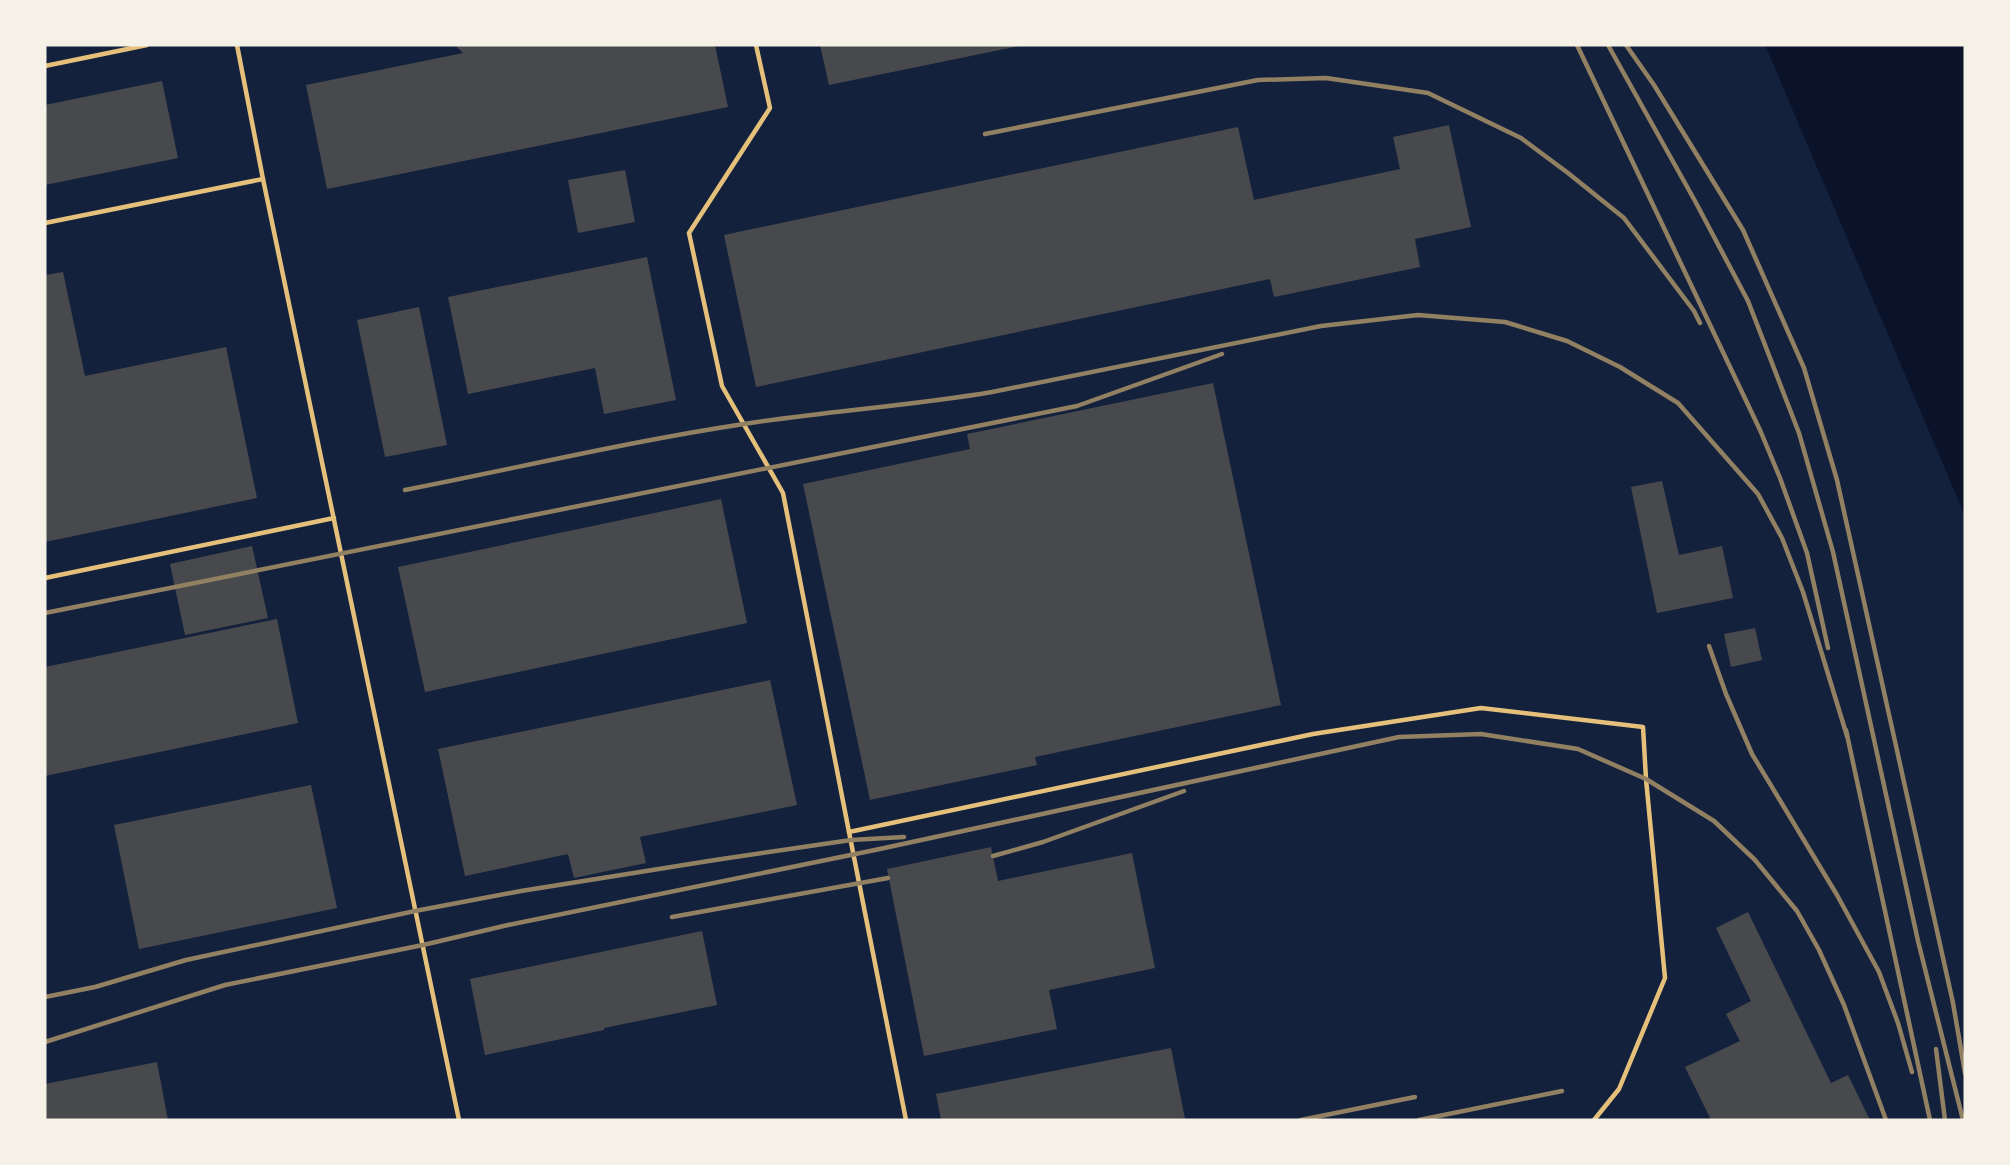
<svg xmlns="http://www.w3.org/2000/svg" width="2010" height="1165" viewBox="0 0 2010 1165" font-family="Signika,sans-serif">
<rect width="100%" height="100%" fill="#14213d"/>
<!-- water -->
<polygon fill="#0b132b" points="1765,45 1965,45 1965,516"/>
<!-- building -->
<g fill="#48494c">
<polygon points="455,45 715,45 728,107 327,189 306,85 463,53"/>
<polygon points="820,45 1018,45 1019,46 829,85"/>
<polygon points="162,81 178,158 45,185 45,105"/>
<polygon points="1449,125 1471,227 1415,239 1420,267 1274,297 1270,279 756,387 724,235 1238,127 1254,200 1400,169 1393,137"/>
<polygon points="625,170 635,222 578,233 568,180"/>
<polygon points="647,257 676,400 604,414 595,368 468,394 448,297"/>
<polygon points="63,272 85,376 226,347 257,498 45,542 45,275"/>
<polygon points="419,307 447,445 385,457 357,320"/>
<polygon points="1213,383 1281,705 1035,757 1037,765 870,800 803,484 970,449 967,434"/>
<polygon points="1662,481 1679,555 1722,546 1733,598 1657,613 1631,487"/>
<polygon points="721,499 747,623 425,692 398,567"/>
<polygon points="252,546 268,618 185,635 170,564"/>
<polygon points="277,619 298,723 45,776 45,667"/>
<polygon points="1755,628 1762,660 1731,667 1724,634"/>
<polygon points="770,680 797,805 640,837 646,863 574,878 568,854 465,876 438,749"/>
<polygon points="311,785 337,908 139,949 114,825"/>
<polygon points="991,847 998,881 1132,853 1155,968 1049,990 1057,1029 924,1056 887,869"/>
<polygon points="1748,912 1831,1083 1848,1075 1870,1120 1711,1120 1685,1067 1740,1041 1726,1014 1751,1001 1716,928"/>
<polygon points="702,931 717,1005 604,1028 604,1030 485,1055 470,979"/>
<polygon points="1171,1048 1185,1119 941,1120 936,1094"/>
<polygon points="157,1062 168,1120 45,1120 45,1084"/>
</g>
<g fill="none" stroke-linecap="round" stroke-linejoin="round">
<!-- service -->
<g stroke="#e5c07b" stroke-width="4.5">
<polyline points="237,45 263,179 459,1120"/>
<polyline points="756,45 770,108 689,233 722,386 783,493 849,832 1313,734 1481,708 1643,727 1646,779 1665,978 1619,1089 1594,1120"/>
<polyline points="45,66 147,45"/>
<polyline points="45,223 263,179"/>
<polyline points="45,578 334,518"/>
<polyline points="849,832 906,1120"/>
</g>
<!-- rail -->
<g stroke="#918062" stroke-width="4.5">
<polyline points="1577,45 1760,430 1780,478 1807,553 1828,648"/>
<polyline points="1608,45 1695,201 1748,301 1799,433 1833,552 1918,941 1963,1120"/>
<polyline points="1626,45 1654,85 1743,230 1804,368 1837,480 1953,1003 1965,1073"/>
<polyline points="985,134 1258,80 1326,78 1428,93 1521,138 1568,173 1624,218 1694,311 1700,323"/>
<path d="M405,490C518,468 631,441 744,424C827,411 910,406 992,392L1321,326L1418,315L1505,322L1567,341L1620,367L1678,403L1758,494L1782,538L1803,592L1847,736"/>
<polyline points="45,613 1077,406 1222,354"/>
<polyline points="1709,646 1726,694 1752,754 1837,895 1879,972 1898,1023 1912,1072"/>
<polyline points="1846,730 1930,1120"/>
<polyline points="993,856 1043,842 1184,791"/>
<polyline points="672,917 888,878"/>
<polyline points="45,997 95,987 186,960 415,911 521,891 715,860 851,840 904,837"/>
<polyline points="45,1042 225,985 423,945 508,925 875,850 1399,737 1481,734 1578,749 1646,779 1714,821 1755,860 1797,911 1819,950 1844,1005 1886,1120"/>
<polyline points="1936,1049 1945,1120"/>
<polyline points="1301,1120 1415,1097"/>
<polyline points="1419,1120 1562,1091"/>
</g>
</g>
<!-- border -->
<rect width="2010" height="1165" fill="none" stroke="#f6f1e7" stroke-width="93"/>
</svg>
